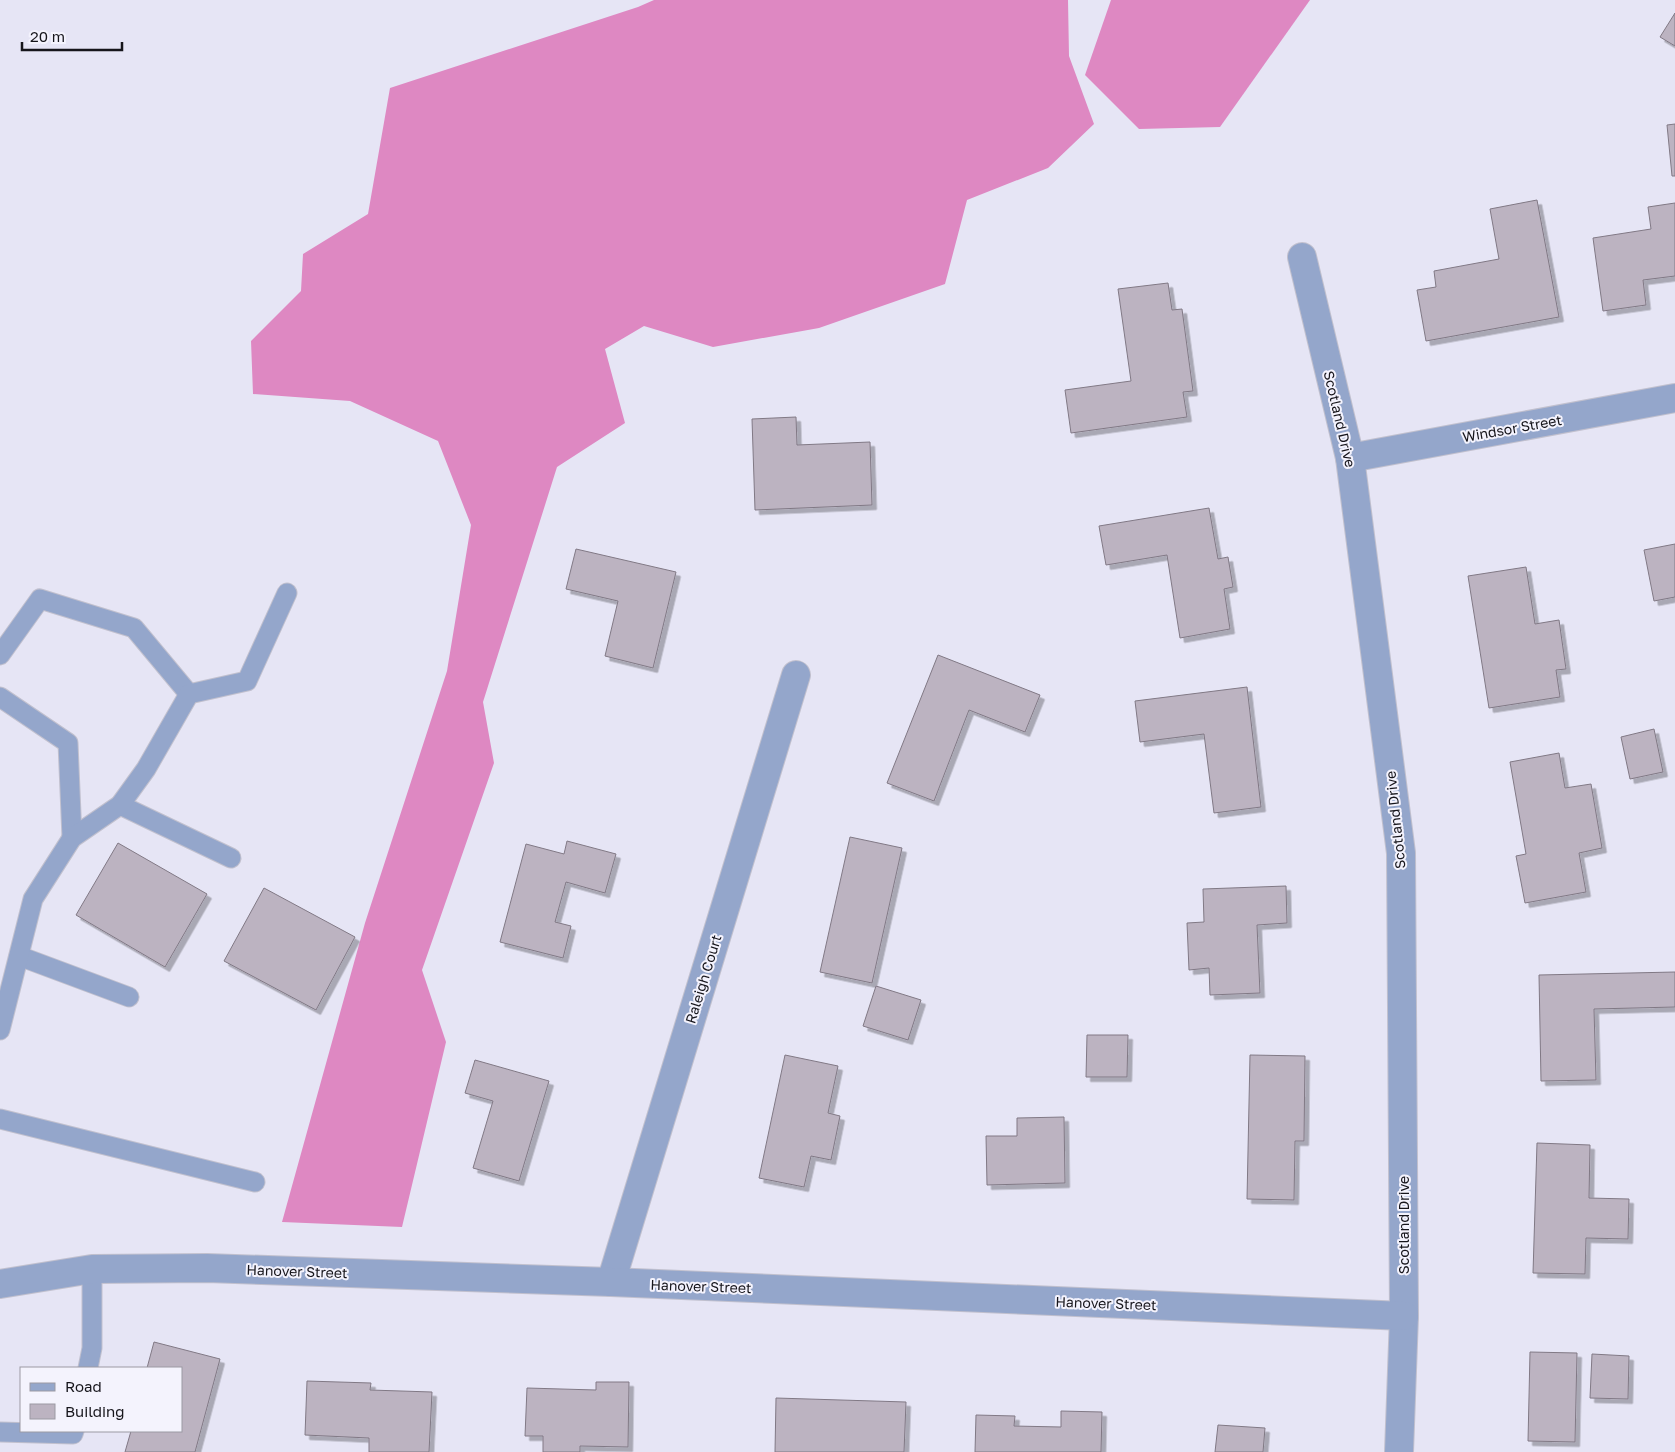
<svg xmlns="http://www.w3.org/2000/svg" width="1675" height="1452" viewBox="0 0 1675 1452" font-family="'Golos Text',sans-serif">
<defs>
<filter id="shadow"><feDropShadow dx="4.5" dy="4.5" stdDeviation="0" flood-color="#0004"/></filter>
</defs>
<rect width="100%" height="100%" fill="#e6e5f5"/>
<!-- forest -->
<g fill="#de88c2">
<polygon points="654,0 1068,0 1069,56 1094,124 1048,168 967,200 945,284 819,328 713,347 644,326 605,349 625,423 557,467 483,702 494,763 422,970 446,1042 402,1227 282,1222 365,923 447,671 471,525 438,441 350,401 253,394 251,341 301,291 303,254 368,214 390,88 638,7"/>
<polygon points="1111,0 1310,0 1220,127 1139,129 1085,75"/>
</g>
<!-- building -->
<g fill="#bcb3c1" stroke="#817985" filter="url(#shadow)">
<polygon points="1675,13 1675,46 1660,37"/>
<polygon points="1675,124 1675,176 1672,176 1667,125"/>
<polygon points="1537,200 1559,317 1426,341 1417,290 1436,287 1434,271 1499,259 1490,209"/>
<polygon points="1675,203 1675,276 1643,280 1646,305 1603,311 1593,238 1651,229 1648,207"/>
<polygon points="1168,283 1172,310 1182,309 1193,391 1183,392 1187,417 1071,433 1065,390 1131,381 1118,289"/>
<polygon points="796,417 797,445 870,442 872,505 755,510 752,419"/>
<polygon points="1209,508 1218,559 1228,557 1233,587 1224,589 1230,629 1180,638 1167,555 1106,565 1099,526"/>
<polygon points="1675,544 1675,597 1654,601 1644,550"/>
<polygon points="576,549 676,572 653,668 605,656 618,601 566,589"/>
<polygon points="1526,567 1535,624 1559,620 1566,669 1556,670 1560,697 1489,708 1468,576"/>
<polygon points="938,655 1040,695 1025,732 969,710 934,801 887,783"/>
<polygon points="1247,687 1261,807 1214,813 1204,734 1140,742 1135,701"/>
<polygon points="1654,729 1663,772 1630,779 1621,737"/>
<polygon points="1559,753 1565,788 1591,784 1602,848 1579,853 1586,892 1525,903 1516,856 1526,854 1510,762"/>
<polygon points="850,837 902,848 872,983 820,972"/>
<polygon points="567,841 616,854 605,893 566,882 555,922 571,926 563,958 500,942 526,844 564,854"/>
<polygon points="118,843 207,894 165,967 76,915"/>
<polygon points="1286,886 1287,923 1257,925 1260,993 1210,995 1209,968 1189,970 1187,923 1204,922 1203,889"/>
<polygon points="264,888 355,937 316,1010 224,961"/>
<polygon points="1675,972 1675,1007 1594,1009 1596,1080 1541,1081 1539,975"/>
<polygon points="876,986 921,1000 908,1040 863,1026"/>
<polygon points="1087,1035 1128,1035 1127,1077 1086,1077"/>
<polygon points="785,1055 838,1066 828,1113 840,1116 831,1160 811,1156 804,1187 759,1178"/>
<polygon points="1250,1055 1305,1056 1304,1141 1295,1141 1294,1200 1247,1199"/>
<polygon points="475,1060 549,1081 519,1181 473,1168 493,1101 465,1093"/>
<polygon points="1064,1117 1065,1183 987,1185 986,1136 1017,1136 1017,1118"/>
<polygon points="1537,1143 1590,1145 1589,1198 1629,1199 1628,1239 1586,1238 1585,1274 1533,1273"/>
<polygon points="154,1342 220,1359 195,1452 125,1452 131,1431 181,1431 181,1368 147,1368"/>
<polygon points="1530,1352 1577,1353 1575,1442 1528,1441"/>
<polygon points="1592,1354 1629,1356 1628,1399 1590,1398"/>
<polygon points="307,1381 371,1383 370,1390 432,1392 429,1452 369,1452 369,1438 305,1435"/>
<polygon points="596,1382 629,1382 628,1447 580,1446 580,1452 543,1452 543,1436 525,1436 527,1388 596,1390"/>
<polygon points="776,1398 906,1402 904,1452 775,1452"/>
<polygon points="1061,1411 1102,1412 1101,1452 975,1452 976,1415 1015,1416 1014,1426 1061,1427"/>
<polygon points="1218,1425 1265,1428 1263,1452 1215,1452"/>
</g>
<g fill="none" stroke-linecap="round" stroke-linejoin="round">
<defs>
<g id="lane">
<polyline points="0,655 40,599 134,628 189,694"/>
<polyline points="0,697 68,743 72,838"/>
<polyline points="120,805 231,858"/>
<polyline points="19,956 129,997"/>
<polyline points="0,1030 33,899 72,838 120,805 146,769 189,694 247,681 287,593"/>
<polyline points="0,1119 255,1182"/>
<polyline points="88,1368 92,1348 92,1269"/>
<polyline points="0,1432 73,1434 74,1431"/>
</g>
<g id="street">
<polyline points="1302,257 1350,458 1401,853 1404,1316 1399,1452"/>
<polyline points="1350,458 1675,398"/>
<polyline points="611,1282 796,675"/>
<polyline points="0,1284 92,1269 207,1268 611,1282 1404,1316"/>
</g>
</defs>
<!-- lane casing -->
<use href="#lane" stroke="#c1c0ce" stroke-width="21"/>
<!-- street casing -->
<use href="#street" stroke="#c1c0ce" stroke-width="30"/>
<!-- lane -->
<use href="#lane" stroke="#94a6cb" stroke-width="19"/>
<!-- street -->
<use href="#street" stroke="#94a6cb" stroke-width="28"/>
</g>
<g text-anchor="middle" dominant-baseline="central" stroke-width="4" stroke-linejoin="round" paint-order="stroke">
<!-- street labels -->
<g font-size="14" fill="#16151b" stroke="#f4f3fd">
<text transform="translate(1340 419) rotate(77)">Scotland Drive</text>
<text transform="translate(1512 428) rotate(-10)">Windsor Street</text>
<text transform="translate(1395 820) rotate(-96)">Scotland Drive</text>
<text transform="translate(703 979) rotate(-73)">Raleigh Court</text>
<text transform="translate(1403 1225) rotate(-90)">Scotland Drive</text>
<text transform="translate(297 1271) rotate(2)">Hanover Street</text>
<text transform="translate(701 1286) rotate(2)">Hanover Street</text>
<text transform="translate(1106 1303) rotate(2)">Hanover Street</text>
</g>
</g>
<!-- legend -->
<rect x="20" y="1367" width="162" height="65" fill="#f4f3fd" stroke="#9b9aa3"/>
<rect x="30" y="1383" width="25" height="8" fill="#94a6cb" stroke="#9b9aa3"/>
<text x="65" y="1392" font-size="15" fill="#16151b">Road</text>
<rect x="30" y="1404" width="25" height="15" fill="#bcb3c1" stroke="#9b9aa3"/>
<text x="65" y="1417" font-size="15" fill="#16151b">Building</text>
<!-- scale -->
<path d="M22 42v8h100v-8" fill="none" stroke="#16151b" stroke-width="2.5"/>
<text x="30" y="42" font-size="15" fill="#16151b" stroke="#f4f3fd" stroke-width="4" paint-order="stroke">20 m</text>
</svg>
